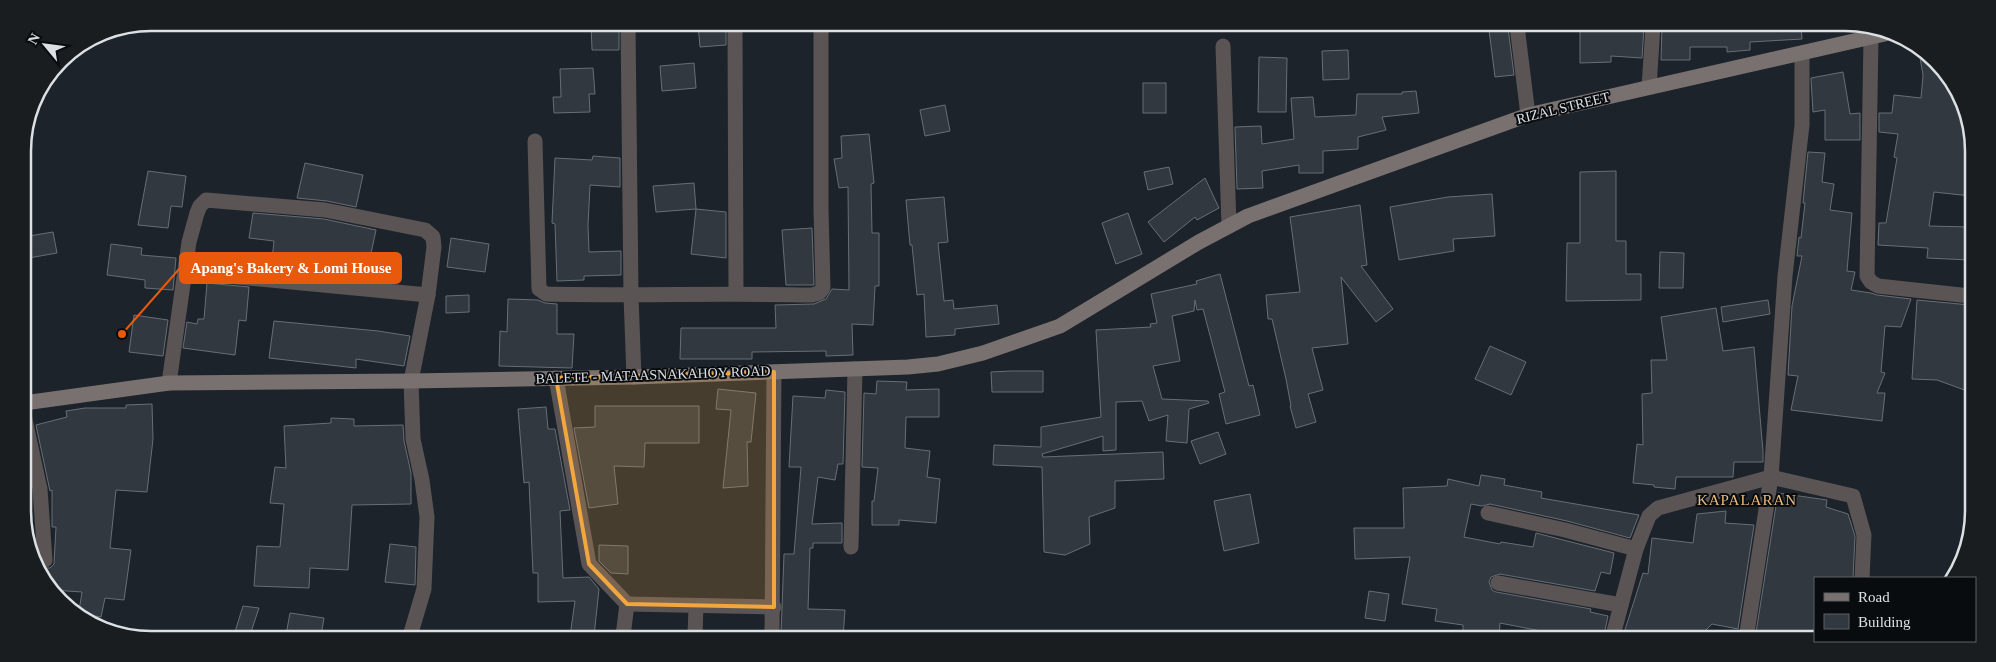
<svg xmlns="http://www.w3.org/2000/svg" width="1996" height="662" viewBox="0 0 1996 662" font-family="'Times New Roman',serif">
<rect width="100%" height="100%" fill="#1d232a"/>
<!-- building -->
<g fill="#31383f" stroke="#676e76">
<polygon points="591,24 619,24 619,50 592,50"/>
<polygon points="698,24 726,24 726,45 700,47"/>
<polygon points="1580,26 1644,26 1642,58 1611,56 1611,62 1580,63"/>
<polygon points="1662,26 1801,27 1802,39 1750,42 1750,50 1727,52 1727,47 1690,47 1690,60 1661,60"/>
<polygon points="1508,28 1514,75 1495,77 1489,30"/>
<polygon points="1348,50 1349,79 1323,80 1322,51"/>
<polygon points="1919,52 1941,66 1971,126 1971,196 1934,192 1929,226 1971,227 1970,260 1927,258 1928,248 1878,245 1879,223 1886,223 1897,158 1894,157 1898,134 1879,132 1879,113 1892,113 1894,95 1921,98 1923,75"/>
<polygon points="1259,57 1287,58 1286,112 1258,112"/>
<polygon points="694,63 696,88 662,91 660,66"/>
<polygon points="593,68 595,94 589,94 590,112 554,113 553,97 561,97 560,69"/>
<polygon points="1843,72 1850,114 1860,113 1860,140 1825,140 1825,110 1813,112 1811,78"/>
<rect x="1143" y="83" width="23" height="30"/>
<polygon points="1416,91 1419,113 1382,117 1386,130 1358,137 1358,149 1323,151 1323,173 1299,173 1299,165 1262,171 1263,188 1237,189 1235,127 1261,126 1262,144 1294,139 1291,98 1313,97 1315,117 1356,115 1357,94 1402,94 1402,92"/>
<polygon points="945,105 950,131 925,136 920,110"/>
<polygon points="869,134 874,183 871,184 872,233 879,233 879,286 875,286 873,325 852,324 853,355 826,356 826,351 752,352 752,359 680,359 681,328 776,328 775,305 814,304 826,299 832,289 849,290 848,187 839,188 834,159 842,158 841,136"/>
<polygon points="1808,152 1825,153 1822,182 1834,184 1830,210 1852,213 1847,271 1855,272 1851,290 1871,293 1877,295 1911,299 1901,327 1885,326 1881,372 1885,373 1877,393 1885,393 1882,421 1791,410 1798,376 1788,375 1792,306 1802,256 1797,256 1799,237 1801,238 1805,203 1803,203"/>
<polygon points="593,156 620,158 620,187 590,185 588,225 589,252 621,251 621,275 584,276 584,280 557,281 555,224 552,223 555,158 592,160"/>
<polygon points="305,163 363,175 356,207 327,201 297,198"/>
<polygon points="1169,167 1173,184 1148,190 1144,172"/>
<polygon points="148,171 186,176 182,207 171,206 168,228 138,225"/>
<polygon points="1616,171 1616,241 1626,241 1626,274 1641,274 1641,300 1566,301 1567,243 1580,243 1580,172"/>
<polygon points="1205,178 1219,208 1197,220 1195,217 1164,242 1148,222"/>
<polygon points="694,183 696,209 656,212 653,186"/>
<polygon points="1492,194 1495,236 1453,239 1454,251 1399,260 1390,207 1448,197"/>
<polygon points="944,197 948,242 938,243 944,301 953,300 954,309 997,305 999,324 955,329 955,335 926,337 924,294 917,295 912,245 910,245 906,200"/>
<polygon points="1360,205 1367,265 1361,266 1393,309 1376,322 1341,277 1348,344 1312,348 1323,390 1308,394 1316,422 1296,428 1290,406 1291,406 1286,379 1272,319 1268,319 1266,295 1300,292 1290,217"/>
<polygon points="696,209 726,212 726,258 691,254"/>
<polygon points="253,213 324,219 376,230 366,277 338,271 339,267 290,260 289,272 271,270 274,241 249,238"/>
<polygon points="1128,213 1142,254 1116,264 1102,223"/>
<polygon points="812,228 814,285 786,285 782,230"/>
<polygon points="53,232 57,253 23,259 23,237"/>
<polygon points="451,238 489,244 485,272 447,267"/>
<polygon points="111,244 142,248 141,255 176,258 173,290 145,288 145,280 107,275"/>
<polygon points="1660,252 1684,253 1683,288 1659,288"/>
<polygon points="1220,274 1249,386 1253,385 1260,415 1226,424 1219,394 1225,392 1203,309 1197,310 1195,300 1194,311 1172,316 1180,361 1153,366 1162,399 1208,401 1209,403 1189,409 1187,443 1166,441 1168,415 1149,421 1142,401 1116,402 1116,450 1103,451 1103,436 1042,454 1043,457 1163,452 1164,479 1115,481 1115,508 1089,517 1090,544 1065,555 1044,552 1042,467 993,465 994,445 1041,447 1041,427 1101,417 1096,330 1151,327 1150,324 1157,323 1151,294 1197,284 1196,281"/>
<polygon points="207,283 249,287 246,321 239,320 235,355 183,348 187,322 197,324 198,319 204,319"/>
<polygon points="469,295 469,312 446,313 446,296"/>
<polygon points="508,299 538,300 545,303 557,304 557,334 574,334 572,368 499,366 500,331 507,332"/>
<polygon points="1768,300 1770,314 1723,322 1721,307"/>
<polygon points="1917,300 1970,305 1970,392 1937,380 1912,379"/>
<polygon points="1716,308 1723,351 1754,347 1763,451 1763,462 1734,462 1733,477 1676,477 1675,489 1654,487 1654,485 1633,483 1637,444 1643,445 1642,394 1652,393 1651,360 1667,360 1661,317"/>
<polygon points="134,315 168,320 163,356 129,352"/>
<polygon points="274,321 378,331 410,336 404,366 356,359 356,368 269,358"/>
<polygon points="1490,346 1526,362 1511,395 1475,379"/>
<polygon points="1011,371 1043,371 1043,392 992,392 991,372"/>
<polygon points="877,381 907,382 906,390 939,389 939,417 906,417 905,448 930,451 927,477 940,479 936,523 899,520 899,525 872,525 872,501 874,501 878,468 862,467 864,393 876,394"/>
<polygon points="718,389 756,393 751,442 747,442 748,486 723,488 731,410 716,409"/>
<polygon points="826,390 845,392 843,464 838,464 835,480 818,477 812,524 842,523 842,543 813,543 813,548 810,548 808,609 845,610 843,637 781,634 784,554 794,554 801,467 789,467 793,396 825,398"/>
<polygon points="152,404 153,439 147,492 116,490 110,548 131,550 124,600 105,598 101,617 84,614 79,611 82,592 52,590 41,568 50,568 54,564 56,527 52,527 52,490 50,491 36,425 67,417 66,411 85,408 126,408 126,405"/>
<polygon points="595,406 699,406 699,443 645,443 644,467 614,466 618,504 589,508 574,428 595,427"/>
<polygon points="546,407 548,429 555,429 570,510 560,511 563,578 589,577 599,589 594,636 570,636 575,601 538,602 538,573 533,573 529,482 524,483 518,409"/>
<polygon points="331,418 354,419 354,426 403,425 404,441 411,473 411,504 352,505 348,570 310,568 309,588 254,586 257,546 280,547 284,504 270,503 275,467 286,468 284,426 331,423"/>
<polygon points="1218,432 1226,454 1200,464 1191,441"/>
<polygon points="1481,475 1505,479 1504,485 1542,492 1541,498 1639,515 1630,538 1567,521 1490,504 1482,506 1471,504 1464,537 1500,544 1501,542 1533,547 1536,533 1614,553 1610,574 1601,572 1595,591 1500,574 1491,577 1489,582 1492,590 1496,592 1591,609 1590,612 1608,616 1603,639 1559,639 1545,636 1546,632 1500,623 1499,638 1463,638 1463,625 1435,621 1437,609 1402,604 1410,557 1355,559 1354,528 1404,528 1403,488 1447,486 1448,479 1479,486"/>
<polygon points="1778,493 1827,500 1826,507 1848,514 1855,536 1853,578 1815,578 1815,639 1755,639"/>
<polygon points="1250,494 1259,543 1224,551 1214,501"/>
<polygon points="1726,511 1725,523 1754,525 1738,629 1712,624 1703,633 1703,639 1622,639 1643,573 1648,574 1652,538 1693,543 1697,514"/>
<polygon points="390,544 416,547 415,585 385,582"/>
<polygon points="599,545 628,546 628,574 611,573 599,561"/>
<polygon points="1369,591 1389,594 1385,621 1365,618"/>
<polygon points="243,606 259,608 250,635 234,635"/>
<polygon points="290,613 324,618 321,636 286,635"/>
</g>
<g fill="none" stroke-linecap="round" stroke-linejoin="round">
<!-- street -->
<g stroke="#5a5454" stroke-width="15">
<polyline points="628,24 631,296 634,377"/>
<polyline points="735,24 736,293"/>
<polyline points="1517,26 1528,115"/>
<polyline points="1871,38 1867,276 1871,282 1878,286 1970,296"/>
<polyline points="1223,46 1229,226"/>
<polyline points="1649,87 1653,26"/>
<path d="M535,141L539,289L546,294C635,296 723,293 812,295L819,293L823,288L821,209V24"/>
<polyline points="185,272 428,295"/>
<polyline points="556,378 589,564 627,604 623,636"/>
<polyline points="169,383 189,242 197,213 200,206 206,200 325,210 425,230 433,237 434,247 428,295 411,381 413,439 422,480 427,517 424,589 410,636"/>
<polyline points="24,415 40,489 45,560"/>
<polyline points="1488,513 1565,530 1636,549"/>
<polyline points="851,547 855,369"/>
<polyline points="1498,583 1621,605"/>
<polyline points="627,604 774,607"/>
<polyline points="695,636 696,606"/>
<polyline points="772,637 774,372"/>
<polyline points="1612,639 1636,549 1649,516 1658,508 1771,477 1853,496 1864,535 1862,578"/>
<polyline points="1746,639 1771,477 1785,276 1802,125 1802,53"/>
</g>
<!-- secondary -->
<polyline stroke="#797170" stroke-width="15" points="24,403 169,383 411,381 634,377 908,367 938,364 983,353 1060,326 1199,242 1248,216 1528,115 1889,33"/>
</g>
<!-- marked area -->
<path fill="#f1a63f" fill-opacity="0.2" stroke="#f1a63f" stroke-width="4" stroke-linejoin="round" d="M774,372V607L627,604L589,564L556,378Z"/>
<g text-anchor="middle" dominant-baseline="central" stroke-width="4" stroke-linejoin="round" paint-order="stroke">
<!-- street labels -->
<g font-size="14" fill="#dbe0e4" stroke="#090c0f">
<text transform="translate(1563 108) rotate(-14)">RIZAL STREET</text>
<text transform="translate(653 375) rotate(-2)">BALETE - MATAASNAKAHOY ROAD</text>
</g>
<!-- neighbourhood labels -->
<g font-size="15" letter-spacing="1" fill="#eeba7b" stroke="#090c0f">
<text x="1747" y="500">KAPALARAN</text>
</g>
</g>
<!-- crop -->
<path d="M0 0H1996V662H0ZM151 31H1845A120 120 0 0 1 1965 151V511A120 120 0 0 1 1845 631H151A120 120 0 0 1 31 511V151A120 120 0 0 1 151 31Z" fill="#1a1d20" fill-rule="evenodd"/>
<path fill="none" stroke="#dbe0e4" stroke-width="2.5" d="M151 31H1845A120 120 0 0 1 1965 151V511A120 120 0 0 1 1845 631H151A120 120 0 0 1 31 511V151A120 120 0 0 1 151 31Z"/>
<!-- callouts -->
<path fill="none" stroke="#e8590c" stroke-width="2" d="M122 334L180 268"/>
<circle fill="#e8590c" stroke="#090c0f" stroke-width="2" cx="122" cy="334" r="5"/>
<rect fill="#e8590c" stroke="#e8590c" stroke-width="2" x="180" y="253" width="221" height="30" rx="5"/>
<g font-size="15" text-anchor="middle" font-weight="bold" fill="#fff">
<text x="291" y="273">Apang's Bakery &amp; Lomi House</text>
</g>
<!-- legend -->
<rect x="1814" y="577" width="162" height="65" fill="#090c0f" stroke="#5d6164"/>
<rect x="1824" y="593" width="25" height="8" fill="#797170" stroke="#5d6164"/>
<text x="1858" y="602" font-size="15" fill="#dbe0e4">Road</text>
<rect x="1824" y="614" width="25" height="15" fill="#31383f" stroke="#5d6164"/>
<text x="1858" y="627" font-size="15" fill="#dbe0e4">Building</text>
<!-- north arrow -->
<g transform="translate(45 45) rotate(299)" stroke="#090c0f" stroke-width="4" paint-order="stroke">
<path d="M0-4L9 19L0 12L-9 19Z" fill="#dbe0e4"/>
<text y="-8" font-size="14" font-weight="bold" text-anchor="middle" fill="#dbe0e4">N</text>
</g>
</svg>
